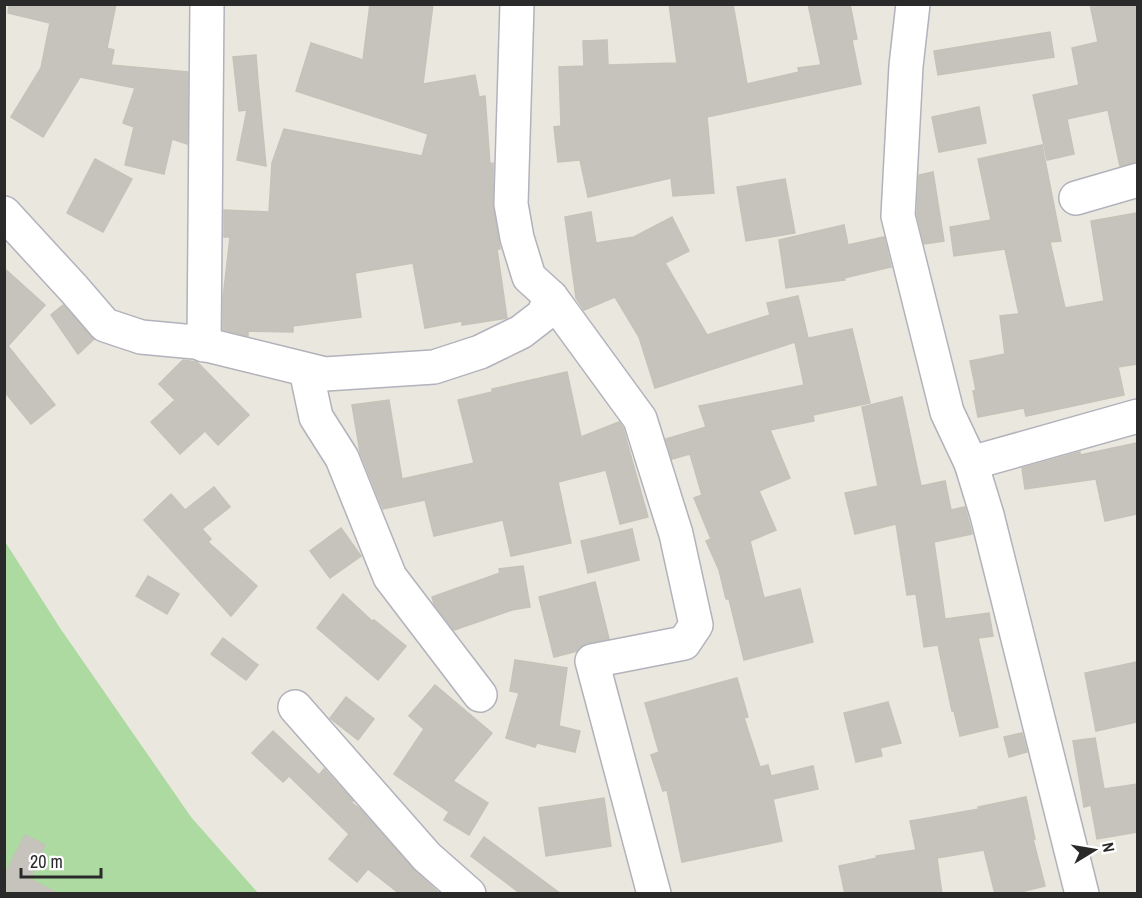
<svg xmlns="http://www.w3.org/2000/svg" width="1142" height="898" viewBox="0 0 1142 898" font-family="'Archivo Narrow',sans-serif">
<rect width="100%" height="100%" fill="#eae7de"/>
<!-- green -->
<polygon fill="#acdaa1" points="4,540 60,628 191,817 258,893 5,893"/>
<!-- building -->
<g fill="#c6c3bd" stroke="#c5c3b8" stroke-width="1.5">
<polygon points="9,4 116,4 107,48 114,50 111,65 188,72 187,144 172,139 164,174 125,165 134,127 123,123 135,88 80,77 43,137 11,117 41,68 50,23 8,13"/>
<polygon points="370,4 433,4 423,84 475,75 479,97 485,96 490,164 493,163 493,207 500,249 497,249 507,318 462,325 462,321 425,328 413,263 355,273 361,317 293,326 293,332 248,331 248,336 223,330 223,298 230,237 224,237 224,210 269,212 272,163 284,129 422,156 428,134 296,91 311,43 363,60"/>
<polygon points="669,4 733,4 747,84 799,72 798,68 821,65 808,4 850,4 857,39 852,40 861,84 707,117 714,193 673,196 671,178 588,197 580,160 558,162 554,127 561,126 559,67 584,66 583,41 607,40 608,65 677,63"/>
<polygon points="1090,4 1137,4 1137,162 1120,166 1108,110 1067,119 1074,154 1047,160 1033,95 1079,85 1072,48 1098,42"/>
<polygon points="1050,32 1054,57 938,75 934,51"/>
<polygon points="256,55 258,81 266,166 237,160 247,110 239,111 233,57"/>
<polygon points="979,107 986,143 939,152 932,117"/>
<polygon points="1042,145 1061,241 1050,242 1065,308 1104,301 1091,221 1137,213 1137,364 1118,367 1124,395 1026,416 1024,408 978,417 973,391 976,390 970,361 1005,354 1000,316 1019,314 1005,249 954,256 950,227 991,220 978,159"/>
<polygon points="95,159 132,179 103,232 67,213"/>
<polygon points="933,172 944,241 924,244 917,214 919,175"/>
<polygon points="785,179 795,233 746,241 737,187"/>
<polygon points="591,212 596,243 634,237 672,217 689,251 665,263 707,335 770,315 767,303 798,296 808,338 800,340 852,329 870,403 813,415 814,421 770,430 790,478 759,491 776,530 750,541 764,598 800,589 813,642 744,660 729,599 726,599 719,570 706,541 711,539 694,498 702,495 690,454 672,459 666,439 706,427 699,406 804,385 795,342 655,388 639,337 615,297 584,310 576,298 565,217"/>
<polygon points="844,225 848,245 884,237 891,267 844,278 845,280 786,288 779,240"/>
<polygon points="4,268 45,305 8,346 55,405 31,424 4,391"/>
<polygon points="63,305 94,339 78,354 51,315"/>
<polygon points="183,360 197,362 249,415 218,445 205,431 180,454 151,422 175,400 159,384"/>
<polygon points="567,372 581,437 619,422 623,428 648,517 620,524 606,470 558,482 571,543 511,556 503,520 434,536 425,500 383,509 360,452 352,405 389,400 402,479 474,463 458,400 492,392 492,389"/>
<polygon points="902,397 921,486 945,481 951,510 965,507 972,534 934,542 945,619 989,613 993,636 978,638 998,727 960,736 954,711 952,711 938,645 924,647 916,594 907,595 896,524 855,534 845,493 878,486 862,407"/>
<polygon points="1137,443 1137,514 1105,521 1096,479 1025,489 1022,468 1080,452 1080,455"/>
<polygon points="214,487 230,507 202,529 211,539 208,542 257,586 231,616 144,520 171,494 185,510"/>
<polygon points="341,528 361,556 330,578 310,551"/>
<polygon points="632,529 639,560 588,573 581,541"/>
<polygon points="523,566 530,607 512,610 454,630 434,604 432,597 500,573 499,569"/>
<polygon points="148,576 179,594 167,614 136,596"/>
<polygon points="595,582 609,639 588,643 580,647 577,651 554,657 539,597"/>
<polygon points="343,594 372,621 374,620 406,646 378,680 317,628"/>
<polygon points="223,638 258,665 246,680 211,654"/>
<polygon points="515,660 567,668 559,726 580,731 575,752 537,743 535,747 506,738 519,693 510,691"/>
<polygon points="1137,662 1137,722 1096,731 1085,673"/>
<polygon points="737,678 748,717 744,718 760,767 768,765 771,776 813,766 818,789 773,799 782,841 682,862 667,790 663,791 651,755 659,752 645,703"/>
<polygon points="435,685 492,733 453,781 488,803 469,835 444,820 449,812 394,774 424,729 409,716"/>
<polygon points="346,697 374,719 358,740 330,718"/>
<polygon points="888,702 901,743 880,748 882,756 856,762 844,713"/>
<polygon points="273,731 319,775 324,769 353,801 351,802 360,809 413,869 440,894 400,894 368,869 357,882 329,859 349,834 289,776 283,782 252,753"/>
<polygon points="1022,733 1027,752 1009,757 1004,737"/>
<polygon points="1095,738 1104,789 1137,784 1137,832 1097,839 1091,805 1084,807 1073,741"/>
<polygon points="1026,797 1035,839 1033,839 1045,886 1013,894 995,894 984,850 937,858 942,894 845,894 839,866 877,858 876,856 916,850 910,821 979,809 978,807"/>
<polygon points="604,798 611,846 546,856 539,808"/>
<polygon points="25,835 45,845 30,879 59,894 13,894 4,889 4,876"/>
<polygon points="484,837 561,894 521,894 471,856"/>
</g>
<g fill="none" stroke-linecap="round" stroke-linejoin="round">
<defs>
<g id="minor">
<polyline points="517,4 511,204 517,238 529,277 551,297 640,419 676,534 696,625 684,643 592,661 654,894"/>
<polyline points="913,4 906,66 898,216 947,412 971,463 987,515 1082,894"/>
<polyline points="1076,198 1138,180"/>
<polyline points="4,213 74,289 105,325 141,337 195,342 325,374 434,367 480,352 521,332 543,315 551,297"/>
<polyline points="204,345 207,4"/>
<polyline points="306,370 316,417 342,458 390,577 480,695"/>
<polyline points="971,463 1138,416"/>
<polyline points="295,707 427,857 469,894"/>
</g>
</defs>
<!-- minor casing -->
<use href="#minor" stroke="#b1b2bc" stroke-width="36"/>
<!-- minor -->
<use href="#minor" stroke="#fff" stroke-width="33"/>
</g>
<!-- border -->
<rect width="1142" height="898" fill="none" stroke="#2a2a2a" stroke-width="12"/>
<!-- north arrow -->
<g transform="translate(1094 850) rotate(79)" stroke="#ffffff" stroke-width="4.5" paint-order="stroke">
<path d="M0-4.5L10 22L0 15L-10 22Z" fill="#2a2a2a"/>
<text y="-9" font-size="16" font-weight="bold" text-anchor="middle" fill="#2a2a2a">N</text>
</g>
<!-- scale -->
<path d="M21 868v9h80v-9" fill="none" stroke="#2a2a2a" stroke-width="3"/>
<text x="30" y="868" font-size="18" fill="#2a2a2a" stroke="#ffffff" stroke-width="4.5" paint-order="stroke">20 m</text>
</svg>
